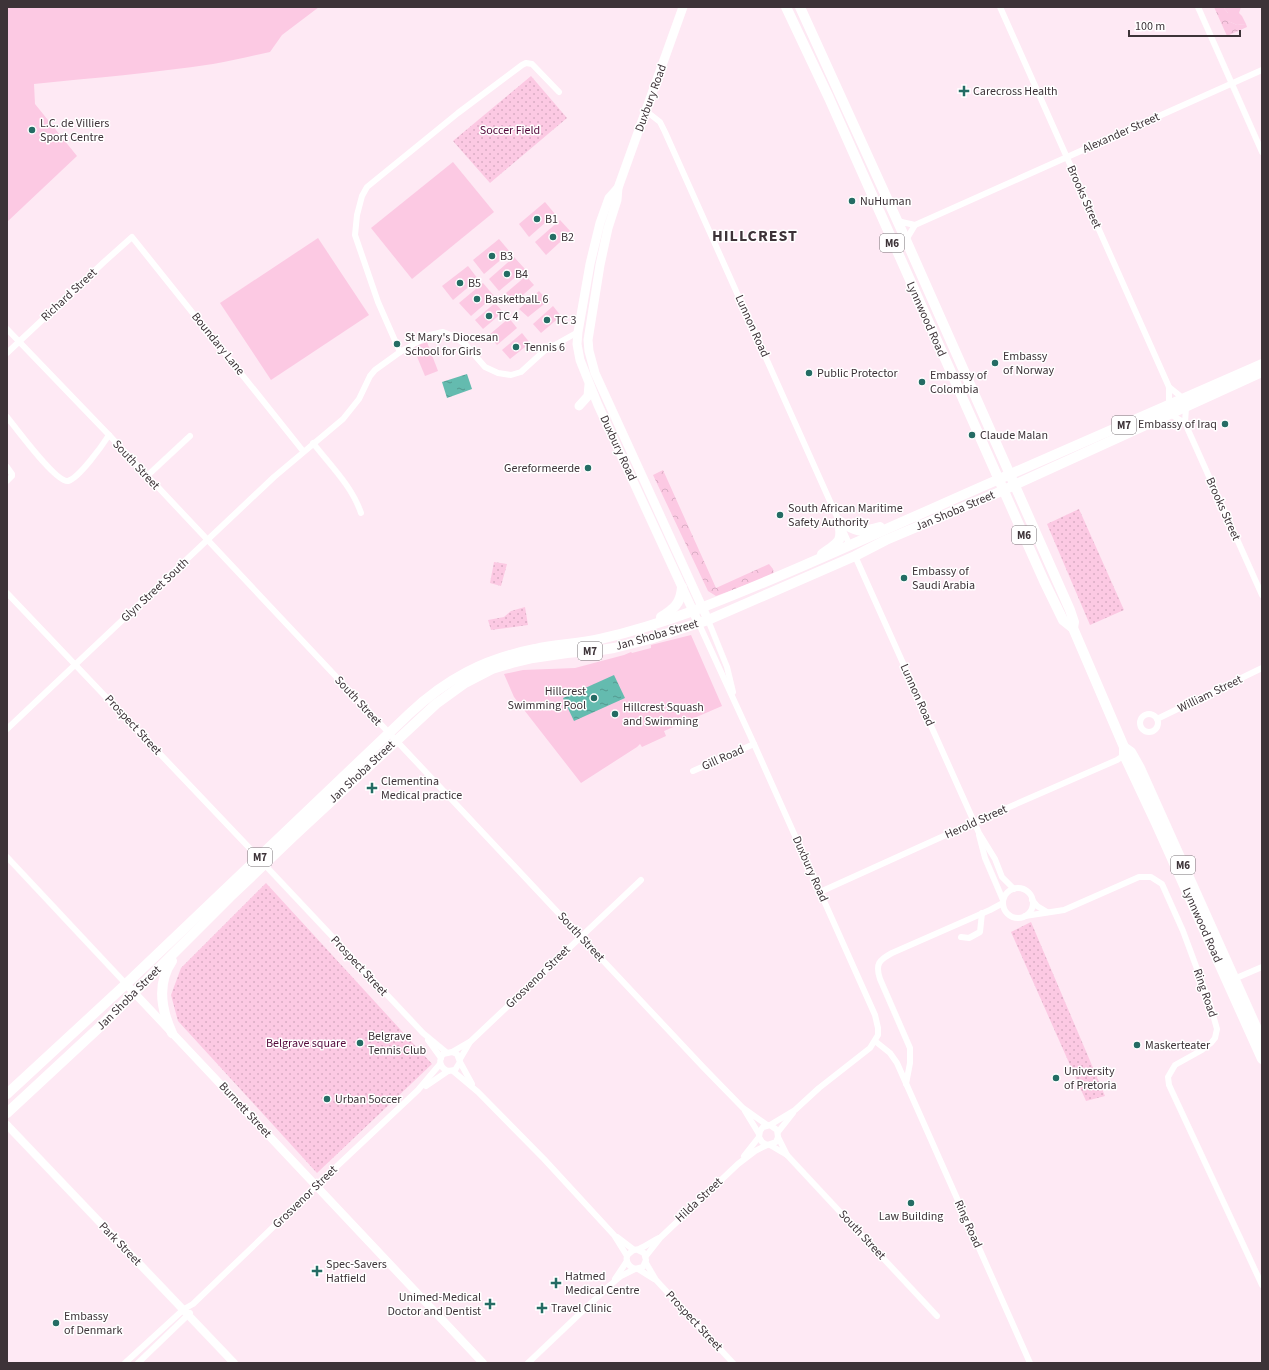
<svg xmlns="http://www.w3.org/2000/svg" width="1269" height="1370" viewBox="0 0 1269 1370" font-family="'Source Sans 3',sans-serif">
<defs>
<pattern id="forest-crowns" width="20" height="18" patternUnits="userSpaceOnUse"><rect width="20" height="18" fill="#fcc9e3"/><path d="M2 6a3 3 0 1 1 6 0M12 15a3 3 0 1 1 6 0" fill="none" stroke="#d9adc4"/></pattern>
<pattern id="park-dots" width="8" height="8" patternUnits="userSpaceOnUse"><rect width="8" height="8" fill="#fcc9e3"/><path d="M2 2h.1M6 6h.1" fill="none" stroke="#d9adc4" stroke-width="1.8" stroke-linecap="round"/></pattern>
<pattern id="water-ripples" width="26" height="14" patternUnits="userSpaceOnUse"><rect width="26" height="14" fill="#64bbaf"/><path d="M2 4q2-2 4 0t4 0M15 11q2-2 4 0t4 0" fill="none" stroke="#54998f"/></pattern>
</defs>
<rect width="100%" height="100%" fill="#fee9f4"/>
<!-- grass -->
<g fill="#fcc9e3">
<path d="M7,7H319L282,35L270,52C251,56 232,61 213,64C153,73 93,78 34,84L35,104L77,156L7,222Z"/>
<polygon points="1223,7 1241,7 1239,13 1242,16 1246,24 1237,25 1228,21 1228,13"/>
<polygon points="453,162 494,212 412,279 371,228"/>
<polygon points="545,202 555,214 529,237 519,224"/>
<polygon points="560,220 571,232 546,255 535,242"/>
<polygon points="318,238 369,315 271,380 220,303"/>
<polygon points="499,239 510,252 484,274 473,260"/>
<polygon points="514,257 525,269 499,291 489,279"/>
<polygon points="468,266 478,279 453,300 442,286"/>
<polygon points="526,276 534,285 514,303 506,293"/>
<polygon points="483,283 494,296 471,316 459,303"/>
<polygon points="539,291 548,301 528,317 519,309"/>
<polygon points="495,303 503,312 483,329 475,320"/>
<polygon points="553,306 561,316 541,333 533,324"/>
<polygon points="509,318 517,328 497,345 489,335"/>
<polygon points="522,333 530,343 510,359 502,350"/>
<polygon points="427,342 438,371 425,376 413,347"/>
<polygon points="691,635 722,706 664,731 666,736 642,747 640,744 637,747 581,783 514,697 504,674 523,670 575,668 624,655 631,652 632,653 651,648 651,645"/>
</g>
<!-- forest -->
<g fill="url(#forest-crowns)">
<polygon points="1214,7 1223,7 1228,13 1228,21 1237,25 1246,24 1247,27 1227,36"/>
<polygon points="663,470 716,588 769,564 773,569 774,575 716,596 708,591 653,475"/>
</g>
<!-- park -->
<g fill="url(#park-dots)">
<polygon points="531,76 567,118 490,183 453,141"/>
<polygon points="1079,509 1124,610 1090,625 1047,524"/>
<polygon points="494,562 507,564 501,586 490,583"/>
<polygon points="525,607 528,625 491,630 488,620 504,617 511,611"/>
<polygon points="266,883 432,1064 317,1173 178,1021 171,995 181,968"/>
<polygon points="1031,922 1105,1096 1086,1101 1011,932"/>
</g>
<!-- water -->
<g fill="url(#water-ripples)">
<polygon points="467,374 472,389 447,398 442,382"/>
<polygon points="614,675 625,698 574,721 563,698"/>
</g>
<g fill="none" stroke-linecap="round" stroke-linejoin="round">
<!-- minor -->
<g stroke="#fff" stroke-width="6">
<polyline points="1000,7 1169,387 1169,406"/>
<polyline points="1198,7 1262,152"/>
<polyline points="646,111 660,122 665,132 850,546"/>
<polyline points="897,221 915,225"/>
<polyline points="906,240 915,225 1262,70"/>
<polyline points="7,329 109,435 704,1068 743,1108 767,1125"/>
<polyline points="400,352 378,302 355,235 357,215 362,196 367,187 458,113 522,65 526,63 532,64 559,92"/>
<polyline points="7,353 104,262 132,237 303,451"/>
<polyline points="1169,387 1184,399"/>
<polyline points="1186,407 1185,423 1262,595"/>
<polyline points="1170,414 1185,423"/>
<path d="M7,417C16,428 56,483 68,481C79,478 102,446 109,435"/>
<path d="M313,443C330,465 352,486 361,513"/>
<polyline points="7,467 12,474 12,476 7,481"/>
<polyline points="147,476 190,436"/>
<polyline points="855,556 979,833 995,859 1002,877 1014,889"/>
<polyline points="7,593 259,858"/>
<polyline points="708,620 727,667 733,692"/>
<polyline points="699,624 754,744 875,1015 878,1028 878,1035 870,1048 819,1088 795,1110 770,1125 763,1127 760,1131 759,1137 762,1142 767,1145 776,1142 778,1137 777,1130 770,1125"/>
<circle cx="1149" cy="723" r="9"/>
<polyline points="1157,719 1262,668"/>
<polyline points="7,729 274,477 343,419 359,399 370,376 375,370 400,352 430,335 443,332 453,336 465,344 485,367 498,373 511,375 521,372 544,351 578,332"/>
<polyline points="693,771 754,744"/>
<polyline points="979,835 985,858 1003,900"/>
<polyline points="7,857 126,984"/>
<polyline points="264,864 423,1033 446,1052"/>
<circle cx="1018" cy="903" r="15"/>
<polyline points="820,892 968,825 1117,760 1126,754"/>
<polyline points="1032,900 1037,906 1047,912"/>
<polyline points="1025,916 1064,910 1139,877 1151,877 1162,884 1183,931 1210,1004 1217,1029 1215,1038 1211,1043 1202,1050 1175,1065 1168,1077 1169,1085 1262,1285"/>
<polyline points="961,937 969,938 980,932 982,913"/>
<polyline points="1234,979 1262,967"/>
<polyline points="428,1040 441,1058"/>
<polyline points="875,1041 890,1053 897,1063 1030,1363"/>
<path d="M452,1052L457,1054L460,1062L455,1070L448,1071C440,1068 438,1060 443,1054L452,1052L471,1041L641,880"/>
<polyline points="460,1059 470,1042"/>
<polyline points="460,1062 472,1084"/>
<polyline points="453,1071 478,1092 544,1159 614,1235 627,1256"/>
<path d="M906,1084L910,1063V1048L880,979C875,964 879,960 892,953L990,910L1003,903"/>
<polyline points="426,1086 448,1071"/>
<polyline points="745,1111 759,1134"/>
<polyline points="778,1132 793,1113"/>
<polyline points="778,1137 787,1155"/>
<polyline points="770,1145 787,1155 937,1316"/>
<polyline points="744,1156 759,1137"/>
<polyline points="617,1237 634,1250"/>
<path d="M638,1250L644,1253L646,1260L643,1267L635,1269C627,1266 623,1257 631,1252C633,1249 637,1250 639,1249C646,1246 653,1241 659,1238"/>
<polyline points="646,1256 661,1237 738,1164 755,1151 767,1145"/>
<polyline points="646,1263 656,1280 733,1363"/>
<polyline points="638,1269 654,1279"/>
<polyline points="615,1279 627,1261"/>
<polyline points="125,1363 184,1309 193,1304 317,1185 418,1090 440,1064"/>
<polyline points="138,1363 190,1313"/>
<polyline points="528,1363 609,1286 621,1276 635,1269"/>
</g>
<!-- tertiary -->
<g stroke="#fff" stroke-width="8">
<polyline points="126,984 483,1363"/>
<polyline points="7,1125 234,1363"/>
</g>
<!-- secondary -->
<g stroke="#fff" stroke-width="9">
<polyline points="683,7 618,188 617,200 608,228 600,265 588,340 589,351 595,373 708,620"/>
<polyline points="618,188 609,198 600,223 590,264 578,332 577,344 580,360 598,405 699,624"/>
<polyline points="579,406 588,396 589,385"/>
</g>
<!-- primary -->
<g stroke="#fff" stroke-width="10">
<polyline points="786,7 829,98 1044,581 1063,620 1073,628 1124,747 1124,755 1156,823 1262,1059"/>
<polyline points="800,7 906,240 1070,610 1074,622 1073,628"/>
<path d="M839,521C857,532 859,533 880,527"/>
<path d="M822,554C839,542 843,542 839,521"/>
<path d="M661,617C674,609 681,603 682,587"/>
<polyline points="1124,747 1131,752 1140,768 1262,1040"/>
<path d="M172,961C157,983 161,1009 172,1033"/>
<path d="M7,1094L126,984L409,714C446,679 484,659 535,649C556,644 578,644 600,639C631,632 663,622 693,611C797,571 896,524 997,480C1085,441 1174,403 1262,364"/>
<polyline points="7,1113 105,1022 230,897 294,836 436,704 465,683 492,669 512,663 533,658 567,653 601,650 614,648 650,639 708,620 855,556 886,540 997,493 1262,372"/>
</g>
</g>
<!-- markers -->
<g fill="#246c64" stroke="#fff" stroke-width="1.5">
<path d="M962 85h4v4h4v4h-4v4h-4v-4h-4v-4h4z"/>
<circle cx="32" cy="130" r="4"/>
<circle cx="852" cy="201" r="4"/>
<circle cx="537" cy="219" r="4"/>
<circle cx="553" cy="237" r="4"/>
<circle cx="492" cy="256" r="4"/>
<circle cx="507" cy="274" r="4"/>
<circle cx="460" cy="283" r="4"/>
<circle cx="477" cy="299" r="4"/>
<circle cx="489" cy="316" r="4"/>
<circle cx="547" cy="320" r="4"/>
<circle cx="397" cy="344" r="4"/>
<circle cx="516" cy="347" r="4"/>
<circle cx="995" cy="363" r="4"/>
<circle cx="809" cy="373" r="4"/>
<circle cx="922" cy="382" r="4"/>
<circle cx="1225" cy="424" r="4"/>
<circle cx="972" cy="435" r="4"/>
<circle cx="588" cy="468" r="4"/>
<circle cx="780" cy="515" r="4"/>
<circle cx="904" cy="578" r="4"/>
<circle cx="594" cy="698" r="4"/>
<circle cx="615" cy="714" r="4"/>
<path d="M370 782h4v4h4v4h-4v4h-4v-4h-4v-4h4z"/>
<circle cx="360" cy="1043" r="4"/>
<circle cx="1137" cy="1045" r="4"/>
<circle cx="1056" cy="1078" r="4"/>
<circle cx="327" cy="1099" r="4"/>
<circle cx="911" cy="1203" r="4"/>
<path d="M315 1265h4v4h4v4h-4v4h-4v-4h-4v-4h4z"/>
<path d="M554 1277h4v4h4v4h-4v4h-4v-4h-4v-4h4z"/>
<path d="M488 1298h4v4h4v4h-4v4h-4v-4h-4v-4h4z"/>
<path d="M540 1302h4v4h4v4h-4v4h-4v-4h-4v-4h4z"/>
<circle cx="56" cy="1323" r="4"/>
</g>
<g text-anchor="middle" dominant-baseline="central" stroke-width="3" stroke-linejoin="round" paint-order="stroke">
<!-- shield labels -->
<g fill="#fff" stroke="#777074" stroke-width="1">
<rect x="880" y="234" width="24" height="18" rx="3"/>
<rect x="1112" y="416" width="24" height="18" rx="3"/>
<rect x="1012" y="526" width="24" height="18" rx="3"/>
<rect x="578" y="642" width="24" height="18" rx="3"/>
<rect x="248" y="848" width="24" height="18" rx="3"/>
<rect x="1171" y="856" width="24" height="18" rx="3"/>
</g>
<g font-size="11" font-weight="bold" fill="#3d3338">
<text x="892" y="243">M6</text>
<text x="1124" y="425">M7</text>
<text x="1024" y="535">M6</text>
<text x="590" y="651">M7</text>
<text x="260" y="857">M7</text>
<text x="1183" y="865">M6</text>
</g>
<!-- poi labels -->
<g font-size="12" fill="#3d3338" stroke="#fff" text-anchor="start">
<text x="973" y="91">Carecross Health</text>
<text x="40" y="123">L.C. de Villiers<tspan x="40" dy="14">Sport Centre</tspan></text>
<text x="860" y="201">NuHuman</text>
<text x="545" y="219">B1</text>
<text x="561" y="237">B2</text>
<text x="500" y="256">B3</text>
<text x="515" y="274">B4</text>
<text x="468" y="283">B5</text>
<text x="485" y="299">BasketbalL 6</text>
<text x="497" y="316">TC 4</text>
<text x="555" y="320">TC 3</text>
<text x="405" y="337">St Mary's Diocesan<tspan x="405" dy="14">School for Girls</tspan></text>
<text x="524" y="347">Tennis 6</text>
<text x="1003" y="356">Embassy<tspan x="1003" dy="14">of Norway</tspan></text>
<text x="817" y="373">Public Protector</text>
<text x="930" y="375">Embassy of<tspan x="930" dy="14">Colombia</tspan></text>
<text x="1217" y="424" text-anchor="end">Embassy of Iraq</text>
<text x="980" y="435">Claude Malan</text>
<text x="580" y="468" text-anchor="end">Gereformeerde</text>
<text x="788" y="508">South African Maritime<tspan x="788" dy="14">Safety Authority</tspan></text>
<text x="912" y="571">Embassy of<tspan x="912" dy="14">Saudi Arabia</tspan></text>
<text x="586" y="691" text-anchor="end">Hillcrest<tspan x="586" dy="14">Swimming Pool</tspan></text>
<text x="623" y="707">Hillcrest Squash<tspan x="623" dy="14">and Swimming</tspan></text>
<text x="381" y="781">Clementina<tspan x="381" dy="14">Medical practice</tspan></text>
<text x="368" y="1036">Belgrave<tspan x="368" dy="14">Tennis Club</tspan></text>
<text x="1145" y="1045">Maskerteater</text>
<text x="1064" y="1071">University<tspan x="1064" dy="14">of Pretoria</tspan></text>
<text x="335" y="1099">Urban 5occer</text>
<text x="911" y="1216" text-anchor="middle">Law Building</text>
<text x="326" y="1264">Spec-Savers<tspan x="326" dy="14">Hatfield</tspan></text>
<text x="565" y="1276">Hatmed<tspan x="565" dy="14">Medical Centre</tspan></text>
<text x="481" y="1297" text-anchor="end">Unimed-Medical<tspan x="481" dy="14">Doctor and Dentist</tspan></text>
<text x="551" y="1308">Travel Clinic</text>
<text x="64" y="1316">Embassy<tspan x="64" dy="14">of Denmark</tspan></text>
</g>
<!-- street labels -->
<g font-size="12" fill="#3d3338" stroke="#fff">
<text transform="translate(651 98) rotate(-70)">Duxbury Road</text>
<text transform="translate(1121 133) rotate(-24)">Alexander Street</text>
<text transform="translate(1084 197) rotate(66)">Brooks Street</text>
<text transform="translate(69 295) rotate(-43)">Richard Street</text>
<text transform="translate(926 319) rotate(66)">Lynnwood Road</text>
<text transform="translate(752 326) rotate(66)">Lunnon Road</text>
<text transform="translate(218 344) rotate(51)">Boundary Lane</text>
<text transform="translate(618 448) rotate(65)">Duxbury Road</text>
<text transform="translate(136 465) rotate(47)">South Street</text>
<text transform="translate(1223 509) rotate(66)">Brooks Street</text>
<text transform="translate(955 511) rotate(-23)">Jan Shoba Street</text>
<text transform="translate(155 590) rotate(-43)">Glyn Street South</text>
<text transform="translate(657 635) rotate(-16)">Jan Shoba Street</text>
<text transform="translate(1210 694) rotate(-26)">William Street</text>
<text transform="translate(917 695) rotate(66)">Lunnon Road</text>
<text transform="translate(358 701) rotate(47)">South Street</text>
<text transform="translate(133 725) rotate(47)">Prospect Street</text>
<text transform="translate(723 758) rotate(-24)">Gill Road</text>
<text transform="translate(362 772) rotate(-43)">Jan Shoba Street</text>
<text transform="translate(976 822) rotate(-24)">Herold Street</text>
<text transform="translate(810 869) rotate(66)">Duxbury Road</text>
<text transform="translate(1202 925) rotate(66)">Lynnwood Road</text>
<text transform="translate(581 937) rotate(47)">South Street</text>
<text transform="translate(359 966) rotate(47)">Prospect Street</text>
<text transform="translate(538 977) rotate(-44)">Grosvenor Street</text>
<text transform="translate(1205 993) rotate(71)">Ring Road</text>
<text transform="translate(129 998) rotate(-45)">Jan Shoba Street</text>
<text transform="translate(245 1110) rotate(47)">Burnett Street</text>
<text transform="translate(305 1197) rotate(-44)">Grosvenor Street</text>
<text transform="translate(699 1200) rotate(-43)">Hilda Street</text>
<text transform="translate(968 1224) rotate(66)">Ring Road</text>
<text transform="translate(862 1235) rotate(47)">South Street</text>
<text transform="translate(120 1244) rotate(46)">Park Street</text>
<text transform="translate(694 1321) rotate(47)">Prospect Street</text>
</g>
<!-- park labels -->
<g font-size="12" fill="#54093b" stroke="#fff">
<text x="510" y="130">Soccer Field</text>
<text x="306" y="1043">Belgrave square</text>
</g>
<!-- district labels -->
<g font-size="16" font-weight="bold" letter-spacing="1" fill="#3d3338" stroke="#fff">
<text x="755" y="236">HILLCREST</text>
</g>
</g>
<!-- border -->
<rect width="1269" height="1370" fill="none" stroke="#3d3338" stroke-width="16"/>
<!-- scale -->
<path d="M1129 30v6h111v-6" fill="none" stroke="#3d3338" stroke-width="2"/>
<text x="1135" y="30" font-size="12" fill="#3d3338" stroke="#ffffff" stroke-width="3" paint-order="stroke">100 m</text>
</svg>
